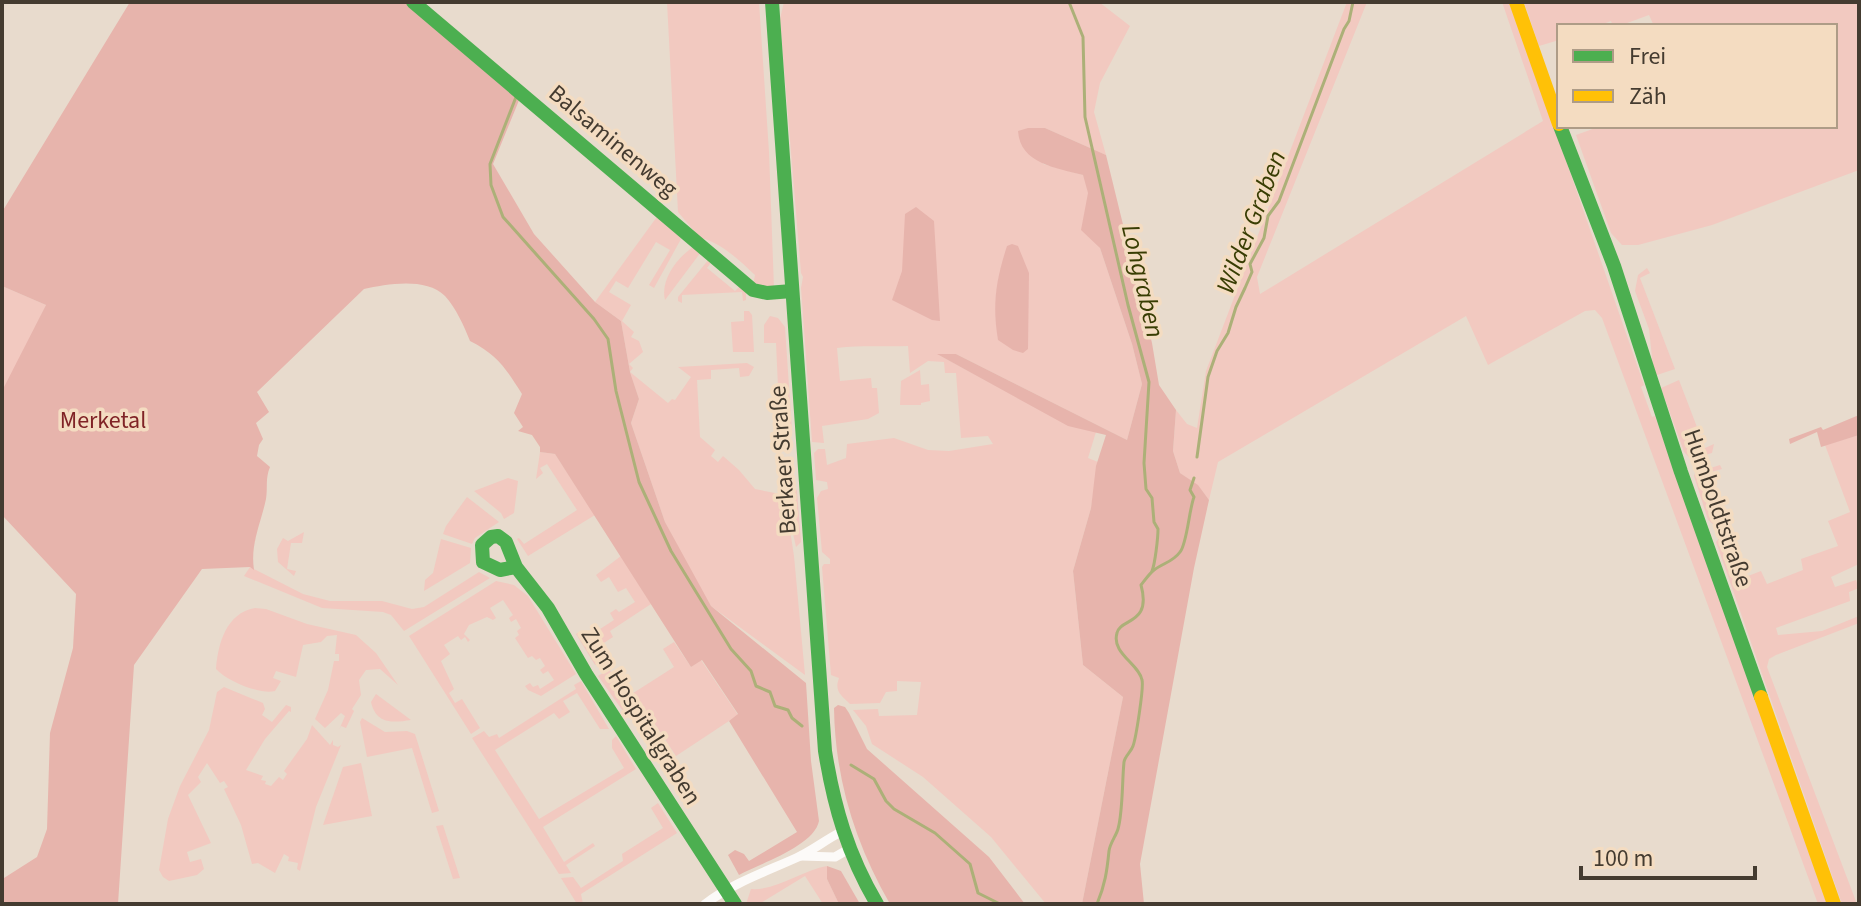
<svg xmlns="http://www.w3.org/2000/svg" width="1861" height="906" viewBox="0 0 1861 906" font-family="'Source Sans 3',sans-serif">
<rect width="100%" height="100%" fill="#e8dbcd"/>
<!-- green -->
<g fill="#f2c9c0">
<path d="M667,2H759L769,152L774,288L753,285L755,275C740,261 721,242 700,238L678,212Z"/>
<path d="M784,2H1099L1130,26L1100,83L1094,112L1106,155L1045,128L1043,164L1083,175C1094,197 1085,227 1100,248L1132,344L1142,384L1127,440L956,354L939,355L1068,425L1096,432L1088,458L1098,462L1091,508L1073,571L1083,665L1123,697L1082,904H1046L991,837L923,777L872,744L866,726L853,710L878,709L879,716L917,715L921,682L897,681V691L886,692L880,703L850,704C841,695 834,691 839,678L831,675L822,567L824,564H830V559L822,552L817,498L821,491L828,489L827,482L816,480L814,453L818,449H825L827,465L846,458L847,444L894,438L928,450L949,451L993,444L988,436L961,438L956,373H945L944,362L928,361L910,373L908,346C884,347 861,345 837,348L840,381L871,378L872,388H877L879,413L868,419L822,426L824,443L812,442L801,288L803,277L801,273L780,19Z"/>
<polygon points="1347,2 1367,2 1257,277 1260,294 1543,121 1502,2 1511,2 1644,385 1641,387 1652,417 1655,416 1827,904 1818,904 1602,318 1595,310 1585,311 1488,365 1466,316 1218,462 1209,500 1198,486 1180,473 1173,451 1176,410 1187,424 1197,428 1206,371"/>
<polygon points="1524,2 1859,2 1859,170 1712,225 1638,245 1622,245 1611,233 1576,135 1601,126 1835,126 1835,26 1654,26 1649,15 1619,26 1613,26 1611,21 1598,26 1559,26 1559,40 1539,46"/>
<polygon points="659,214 679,233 681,239 654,288 649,285 670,250 656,242 628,288 616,281 609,292 631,305 622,321 634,332 631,337 639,341 643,352 629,364 633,368 630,372 668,403 672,399 675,400 691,377 678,367 747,363 754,367 749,376 740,377 739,368 711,370 711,379 697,380 700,437 715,450 711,456 718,462 723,456 739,470 755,489 785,495 779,479 778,466 782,464 797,491 801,542 796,547 785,497 794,556 805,675 711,606 693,576 665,522 631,423 639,399 630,372 621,321 595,302"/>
<path d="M693,247L701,252L665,300C660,280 677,258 693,247Z"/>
<polygon points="709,259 712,261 707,268 735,291 740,286 746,291 746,300 743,301 742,292 682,295 682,303 678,301 678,297"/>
<polygon points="1647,268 1650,273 1640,278 1675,369 1654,376 1649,329 1635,291 1638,275"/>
<polygon points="2,286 46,305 2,397"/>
<polygon points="744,311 749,311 752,315 754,352 733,352 731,322 744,321"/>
<polygon points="770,316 778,318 785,327 792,431 786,437 781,435 780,431 776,343 764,343 764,325"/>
<polygon points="920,370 921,385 929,384 930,401 921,403 921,405 900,405 901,381"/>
<polygon points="1679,380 1705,448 1714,444 1712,453 1691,459 1684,452 1661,388"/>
<polygon points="1859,435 1859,564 1831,577 1835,587 1856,580 1859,588 1849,592 1850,601 1776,628 1778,635 1822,631 1859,616 1859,623 1776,655 1769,659 1767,667 1857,904 1842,904 1716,542 1720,537 1735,581 1761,571 1767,584 1803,570 1801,559 1838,546 1828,521 1850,512 1825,445"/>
<polygon points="540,452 555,454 595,515 528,556 517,539 519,538 524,544 577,510 547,464 540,468 543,473 536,479"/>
<polygon points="1720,465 1722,469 1707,473 1710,483 1702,486 1716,521 1713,524 1708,520 1694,476 1695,473"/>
<polygon points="508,478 518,481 514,513 504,519 501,513 474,491"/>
<polygon points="467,497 499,522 475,538 472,544 443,534 446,526"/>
<polygon points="304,532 302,543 291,543 287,569 296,571 294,576 278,562 277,549 283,538 288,541"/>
<polygon points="441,539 471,548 470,563 424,591 425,580 433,573"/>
<polygon points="621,556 651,604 610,631 613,637 596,648 603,660 595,665 576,634 581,631 586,638 614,620 610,613 616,609 619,612 635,602 626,588 618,592 609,577 601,582 596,575"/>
<polygon points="250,567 303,594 330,601 382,601 412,609 424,607 479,572 490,578 404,631 391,615 383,612 322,608 244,576"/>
<polygon points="496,581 514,585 528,596 576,674 541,696 528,690 525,686 530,683 533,687 538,685 540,689 554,680 548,671 543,674 540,670 545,666 540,658 536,660 532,656 528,658 515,638 519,635 517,631 521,628 516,619 511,622 509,618 513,615 503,600 490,608 496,618 493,620 487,617 469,625 464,634 470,640 468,642 465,637 461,640 458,636 444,645 450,654 441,661 454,689 449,693 455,703 462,699 480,728 471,734 409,636"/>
<path d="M255,608L266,609L307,624L356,635L376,653L398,685L380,669L366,670L359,680L361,695L352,709L354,711L346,728L341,726L339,730L345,716L341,713L325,728L315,719L328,690L334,661H339V654H335L337,635L327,636L321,642L303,645L296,677L276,671L273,678L281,681L275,691C260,695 227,681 216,669C218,644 226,613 255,608Z"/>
<polygon points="674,642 691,667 701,660 738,715 676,756 643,706 628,715 625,714 598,676 609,669 627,697 674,667 663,649"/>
<polygon points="581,681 609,729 600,729 577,693 563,701 570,712 559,719 554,713 495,750 539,819 624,768 612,748 612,740 616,736 636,769 543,827 564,862 593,843 595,846 566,865 571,873 559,874 472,738 484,731 489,737 497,734 499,738 576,689 574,685"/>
<polygon points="224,687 263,703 265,709 262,715 272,722 286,705 291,707 291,712 289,711 265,739 246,770 263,776 261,780 266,781 265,784 271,786 279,777 283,780 287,774 284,771 307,739 312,725 330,745 333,740 333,745 338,747 341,745 316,807 300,871 297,869 298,863 288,861 289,857 284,854 275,873 258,863 252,864 241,825 224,789 228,787 224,781 220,783 207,763 198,777 201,782 188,795 211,843 187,852 190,862 201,859 204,869 197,875 169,881 163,877 159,870 168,819 180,786 209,730 217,692"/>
<path d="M376,694L411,720C392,723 376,724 371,702Z"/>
<polygon points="362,718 385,732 407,731 415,734 439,811 432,813 412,748 367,757 360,722"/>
<polygon points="361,763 372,816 323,825 343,767"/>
<polygon points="658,803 677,833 581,894 583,904 577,904 561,878 573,877 581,888 623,861 622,854 663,828 651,808"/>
<polygon points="443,825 460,878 453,879 436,826"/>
<path d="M827,866V879L839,904H823L805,876L759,904H746L751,889C776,891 803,870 827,866Z"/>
</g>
<!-- forest -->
<g fill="#e7b4ac">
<path d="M130,2H421L524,88L493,164L534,234L595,302L621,321L630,372L639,399L631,423L665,522L711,606L806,683L811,761L819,821C814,846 761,863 739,875L728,855L735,850L744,854L749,861L797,832L729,721L738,714L702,660L691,667L555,454L540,452V447L532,435L518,431L523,427L514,413L522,394C506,369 498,355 470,341C464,326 456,308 445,296C426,277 387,284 364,289L257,392L269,412L256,423L263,439L259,445L257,456L270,467C265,479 268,487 266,499C261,523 250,544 254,570L250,567L202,569L134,665L118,904H2L4,878L37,857L47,829L50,733L73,648L76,594L2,515V391L46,305L2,286V212Z"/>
<path d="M1028,128H1045L1106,155L1152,343L1159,385L1176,410L1173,451L1180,473L1198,485L1209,500L1194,568L1140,864L1144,904H1082L1123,697L1083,665L1073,571L1091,508L1096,466L1106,435L1068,426L937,354H956L1127,440L1142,384L1132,344L1100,248L1081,230L1088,193L1083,175C1057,168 1020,164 1018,131Z"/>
<polygon points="916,207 934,221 940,321 932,320 892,300 902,271 905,214"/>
<path d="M1012,244L1018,246L1029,273L1028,349L1023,353L1013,350L998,340C992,304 996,280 1007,246Z"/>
<polygon points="1859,415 1859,435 1821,447 1817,432 1790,444 1789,439 1821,427 1823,430"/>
<path d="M838,705L845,707L849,713L867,749L989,857L1025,904H890C855,843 835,779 834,708Z"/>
<polygon points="827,866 841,871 860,904 839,904 827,879"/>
</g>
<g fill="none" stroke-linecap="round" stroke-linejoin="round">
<!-- stream -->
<g stroke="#acb078" stroke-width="3">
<path d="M1069,2L1083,37L1085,117L1128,305L1149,382L1144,463L1146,489L1152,498L1154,522L1158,529C1158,538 1155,564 1152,571"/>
<polyline points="516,97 490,164 491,185 503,217 594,319 608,339 616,391 639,482 671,551 731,649 751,671 756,686 770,692 775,706 788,710 792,718 802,726"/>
<polyline points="1197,457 1208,377 1217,351 1228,333 1236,307 1245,288 1252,272 1250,264 1264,238 1268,216 1279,201 1344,29 1349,21 1353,2"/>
<polyline points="851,765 874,779 886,801 894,809 935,833 970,864 978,893 1000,904"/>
<path d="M1097,904C1105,885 1107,871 1109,851C1110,843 1116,836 1118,829C1123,811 1122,781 1124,762C1125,756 1131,752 1133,746C1136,738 1144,687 1142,680C1139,664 1111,653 1117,633C1120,618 1152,625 1141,585C1145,580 1149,574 1154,570C1163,563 1173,562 1180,552C1187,544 1189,510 1194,497L1190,490L1194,478"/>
</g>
<!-- street -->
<g stroke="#fcfaf8" stroke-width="9">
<polyline points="801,856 835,857 847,850"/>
<path d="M705,904C733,883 765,872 796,858C812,851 825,840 841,832"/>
</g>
<!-- fast -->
<g stroke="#4caf50" stroke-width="14">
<polyline points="413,2 753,290 767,293 792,291"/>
<path d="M772,2L825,751C834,807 848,855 877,904"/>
<polyline points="1560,126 1614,266 1681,472 1761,697"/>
<polyline points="516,567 500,570 483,562 482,545 491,537 498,536 506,542 516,567 548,608 586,674 735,904"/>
</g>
<!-- slow -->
<g stroke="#ffc107" stroke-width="14">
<polyline points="1516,2 1559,124"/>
<polyline points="1761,697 1834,904"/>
</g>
</g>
<g text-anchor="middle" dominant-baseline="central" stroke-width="7" stroke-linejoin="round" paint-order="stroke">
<!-- street labels -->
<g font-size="24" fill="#443b30" stroke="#f4dcc1">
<text transform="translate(613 141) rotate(40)">Balsaminenweg</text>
<text transform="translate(783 460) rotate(-94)">Berkaer Straße</text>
<text transform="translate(1718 508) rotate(71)">Humboldtstraße</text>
<text transform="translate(641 716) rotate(58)">Zum Hospitalgraben</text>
</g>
<!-- park labels -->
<g font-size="24" fill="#802326" stroke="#f4dcc1">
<text x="103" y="420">Merketal</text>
</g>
<!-- water labels -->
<g font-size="26" font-style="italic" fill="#383d03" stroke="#f4dcc1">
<text transform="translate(1251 222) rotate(-69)">Wilder Graben</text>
<text transform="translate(1143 281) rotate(77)">Lohgraben</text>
</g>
</g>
<!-- border -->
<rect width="1861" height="906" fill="none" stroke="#443b30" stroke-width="8"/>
<!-- legend -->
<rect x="1557" y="24" width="280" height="104" fill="#f4dcc1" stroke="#ae9c87" stroke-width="2"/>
<rect x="1573" y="50" width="40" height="12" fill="#4caf50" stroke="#ae9c87" stroke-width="2"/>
<text x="1629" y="64" font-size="24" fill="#443b30">Frei</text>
<rect x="1573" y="90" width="40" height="12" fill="#ffc107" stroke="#ae9c87" stroke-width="2"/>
<text x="1629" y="104" font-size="24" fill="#443b30">Zäh</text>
<!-- scale -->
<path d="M1581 866v12h174v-12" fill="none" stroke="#443b30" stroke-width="4"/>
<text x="1593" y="866" font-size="24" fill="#443b30" stroke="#f4dcc1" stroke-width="6" paint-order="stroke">100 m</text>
</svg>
